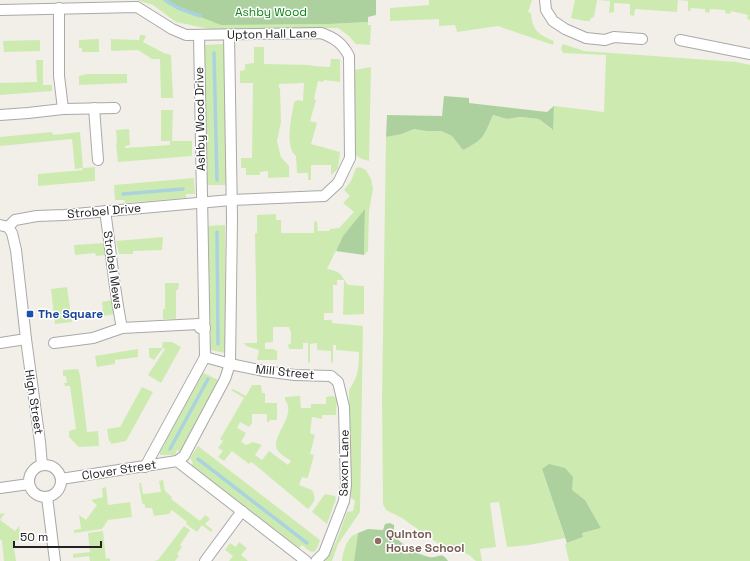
<svg xmlns="http://www.w3.org/2000/svg" width="750" height="561" viewBox="0 0 750 561" font-family="'Space Grotesk',sans-serif">
<rect width="100%" height="100%" fill="#f2efe9"/>
<!-- grass -->
<g fill="#cdebb0">
<polygon points="137,0 187,0 221,25 329,24 368,22 368,25 371,25 370,45 356,44 349,36 338,28 209,29 176,22 153,5"/>
<path d="M429,0H532L528,12L531,13C532,30 539,35 554,41L553,45L498,26L457,32L455,25L439,26V19L390,21V8L429,5Z"/>
<polygon points="575,0 750,0 750,20 747,19 748,15 731,11 730,14 725,13 725,10 710,9 709,13 705,12 705,9 691,8 690,11 688,11 688,1 678,0 677,12 635,9 634,16 630,15 630,4 614,3 614,12 609,13 610,1 597,0 594,17 591,18 590,21 585,21 571,18"/>
<polygon points="140,35 144,35 146,36 143,42 164,53 171,55 173,98 161,98 160,59 152,59 138,50 111,51 111,39 139,40"/>
<polygon points="99,39 99,52 82,52 82,48 79,48 79,40"/>
<polygon points="40,40 40,51 4,52 3,41"/>
<polygon points="224,44 227,185 207,185 205,45"/>
<path d="M563,44L584,51L737,62L750,65V561H569L565,544L583,537L582,533L601,528L585,500L542,469L565,538L529,545L507,547L499,502L490,503L496,547L480,549L482,561H476L469,555L455,549L440,545L402,518L386,510L383,504L382,398L386,137L402,134L414,129L426,131H441L452,136L463,150C483,141 485,136 493,115L507,119L521,117L539,119L552,130L554,106L604,112L606,55L563,53L561,48Z"/>
<path d="M254,47H264V64L310,65L313,66L330,67L331,59H340V82L324,80L323,82L318,81L314,99L316,100L310,121L317,123L311,144L340,152L338,169L331,175V165H311V180H308V173H297L296,156C284,146 292,116 294,102L298,100L303,101L304,83L279,84V88H280L281,122L277,141L281,157L289,166V177L268,178V171L260,172V175H246V168H241V158H252L253,83H240V71L245,70V64L254,63Z"/>
<polygon points="36,60 43,60 43,85 52,85 52,91 0,95 0,83 37,82"/>
<polygon points="371,67 369,161 362,159 354,154 355,70"/>
<polygon points="87,74 127,74 127,83 79,85 79,76"/>
<polygon points="161,110 173,110 172,141 192,141 192,156 118,162 116,144 117,143 116,130 129,129 130,145 125,146 125,148 170,145 170,141 161,141"/>
<polygon points="52,132 53,135 80,132 83,168 95,167 95,181 38,186 38,174 83,170 82,168 75,169 72,139 0,146 0,137"/>
<path d="M359,167L366,170L371,179L373,189L369,211L368,251L364,255L365,210L343,236L327,269C342,272 339,273 348,285L364,286V314L343,315L344,280H337V285H333V313H324V320H332V323L363,326L360,512L338,544L332,561H325L336,542L347,512L353,511L355,501L351,498L349,390C358,378 359,366 359,352L336,350V345H333V363L331,362V351L317,350V343L310,344V362L308,363V343H303V349H289L288,345L291,343V333L289,327H273V342L265,343V349H273L277,351V360H257L259,350L246,346L244,343H257L255,233H257V215L276,214V220H281V233H314V222L317,221L318,231H329L330,229L339,228L354,212L343,203L350,196L344,190L351,181L356,168Z"/>
<polygon points="194,178 195,194 186,194 186,198 125,203 124,200 115,200 114,185"/>
<polygon points="225,225 225,353 211,350 208,226"/>
<polygon points="163,237 162,250 133,251 133,254 119,254 116,241"/>
<polygon points="105,243 107,255 96,256 95,253 75,255 74,245"/>
<polygon points="165,283 179,283 178,290 176,290 176,319 163,319 163,309 165,309"/>
<polygon points="67,287 72,322 55,324 51,289"/>
<polygon points="112,300 114,314 94,318 93,313 103,312 102,302"/>
<polygon points="163,342 172,342 181,347 161,383 148,375 165,349 163,348 154,360 149,357 149,348 162,348"/>
<polygon points="138,349 138,357 115,360 115,364 97,367 95,356"/>
<polygon points="78,369 80,375 87,432 98,431 99,446 79,447 69,437 69,431 76,429 70,386 65,386 64,383 67,383 66,376 63,376 63,370"/>
<polygon points="202,372 220,381 181,452 177,450 175,455 160,455 160,451 165,444 163,442"/>
<path d="M252,385H261L262,393H265V403H277V420H270L269,422H267V414H252V423L249,427L240,422L237,428L246,433L241,442L246,445L253,442L262,445L255,455L262,460L269,451L288,465L291,461C287,458 281,455 278,451C268,438 298,416 285,400V397L300,396L301,408H311V404H326V397L333,396L337,398L336,415H322V419L312,417L310,433L315,435L310,454L314,455L308,477L307,478L302,477L299,485L312,490C317,499 314,502 308,509L254,464L251,462L249,464L232,451L224,461L218,457L223,451L218,448L223,441L220,439L244,398L231,390L233,389L246,396Z"/>
<polygon points="142,387 153,392 126,441 111,444 111,441 109,442 107,429 120,427"/>
<path d="M198,446L320,540C315,555 314,555 302,545L299,548L191,465L193,463L190,458Z"/>
<polygon points="163,480 165,491 172,497 171,499 200,521 205,515 210,519 205,524 213,530 211,532 202,525 197,532 186,524 187,522 172,510 169,514 154,516 152,508 145,508 145,505 142,503 139,483 141,483 143,494 161,492 159,481"/>
<polygon points="106,487 108,505 130,502 132,517 108,520 102,529 74,533 74,530 81,529 79,515 86,520 97,505 91,500 103,497 102,488"/>
<polygon points="325,494 335,496 336,499 327,524 312,512"/>
<polygon points="5,513 0,520 15,531 19,526 21,537 32,535 33,538 13,541 16,561 4,561 2,541 0,539 0,514"/>
<polygon points="184,526 190,530 180,545 182,547 177,554 179,556 175,561 154,561 158,560"/>
<polygon points="103,531 106,559 110,558 110,561 90,561 89,556 73,558 73,554 90,552 88,533"/>
<path d="M358,533L354,561H342C343,551 347,536 358,533Z"/>
<polygon points="239,542 247,548 241,555 248,561 229,561 233,556 225,550 230,543 236,547"/>
</g>
<!-- forest -->
<g fill="#add19e">
<polygon points="165,0 376,0 376,15 368,17 368,22 329,24 221,25 178,8"/>
<path d="M444,96L469,98V103L547,112L554,106L553,130L539,119L521,117L507,119L493,115C484,136 484,140 463,150L452,136L441,131H426L414,129L402,134L386,137L387,115L442,116Z"/>
<polygon points="365,209 364,255 336,251 343,236"/>
<polygon points="549,464 565,468 573,477 572,490 585,500 601,528 582,533 583,537 567,543 542,469"/>
<path d="M390,523L394,525V536C402,544 418,555 429,557C438,559 441,550 448,561H354L358,533L368,529L383,530L385,524Z"/>
</g>
<g fill="none" stroke-linecap="round" stroke-linejoin="round">
<!-- stream -->
<g stroke="#aad3df" stroke-width="3.5">
<polyline points="165,0 178,8 200,16"/>
<polyline points="214,53 217,180"/>
<polyline points="123,194 183,189"/>
<polyline points="217,232 218,344"/>
<polyline points="170,449 208,379"/>
<polyline points="198,459 307,543"/>
</g>
<defs>
<g id="street">
<polyline points="545,0 546,10 553,21 565,29 586,38 605,40 614,37 642,39"/>
<polyline points="59,8 59,76 63,109"/>
<path d="M0,10L137,7L172,29L186,35L321,33C335,38 342,43 349,56L350,158L338,183L324,196L231,200L64,215L37,216L15,220L8,227"/>
<polyline points="680,40 750,54"/>
<polyline points="94,108 98,160"/>
<polyline points="0,115 28,113 63,109 115,108"/>
<path d="M105,211C111,250 114,290 122,328"/>
<polyline points="0,225 8,227 12,233 16,250 26,339 0,343"/>
<polyline points="26,339 40,442 42,465"/>
<polyline points="54,343 93,338 122,328 199,324 200,328 205,328"/>
<polyline points="205,357 230,364 264,371 295,375 331,376 338,382 344,407 346,485 344,501 324,553 316,561"/>
<polyline points="177,461 306,561"/>
<circle cx="45" cy="481" r="16"/>
<polyline points="145,467 205,357 199,35"/>
<polyline points="61,479 177,461 184,456 225,379 230,364 232,218 229,35"/>
<polyline points="0,488 29,484"/>
<polyline points="47,497 55,561"/>
<polyline points="205,561 242,511"/>
</g>
</defs>
<!-- street casing -->
<use href="#street" stroke="#a9a9a9" stroke-width="12"/>
<!-- street -->
<use href="#street" stroke="#fff" stroke-width="10"/>
</g>
<!-- markers -->
<rect fill="#1a4fb4" stroke="#fff" stroke-width="1.5" x="26" y="310" width="8" height="8" rx="2"/>
<circle fill="#8d6e63" stroke="#fff" stroke-width="1.5" cx="378" cy="541" r="4"/>
<g text-anchor="middle" dominant-baseline="central" stroke-width="3" stroke-linejoin="round" paint-order="stroke">
<!-- park labels -->
<g font-size="12" fill="#0c8416" stroke="#fff">
<text x="271" y="12">Ashby Wood</text>
</g>
<!-- street labels -->
<g font-size="12" fill="#222" stroke="#fff">
<text transform="translate(272 34) rotate(-1)">Upton Hall Lane</text>
<text transform="translate(200 119) rotate(-91)">Ashby Wood Drive</text>
<text transform="translate(104 211) rotate(-5)">Strobel Drive</text>
<text transform="translate(113 270) rotate(82)">Strobel Mews</text>
<text transform="translate(285 372) rotate(6)">Mill Street</text>
<text transform="translate(34 402) rotate(81)">High Street</text>
<text transform="translate(344 463) rotate(-89)">Saxon Lane</text>
<text transform="translate(119 470) rotate(-9)">Clover Street</text>
</g>
<!-- transit labels -->
<g font-size="12" font-weight="bold" fill="#164399" stroke="#fff" text-anchor="start">
<text x="38" y="314">The Square</text>
</g>
<!-- education labels -->
<g font-size="12" font-weight="bold" fill="#785e54" stroke="#fff" text-anchor="start">
<text x="386" y="534">Quinton<tspan x="386" dy="14">House School</tspan></text>
</g>
</g>
<!-- scale -->
<path d="M14 541v6h87v-6" fill="none" stroke="#222222" stroke-width="2"/>
<text x="20" y="541" font-size="12" fill="#222222" stroke="#ffffff" stroke-width="3" paint-order="stroke">50 m</text>
</svg>
